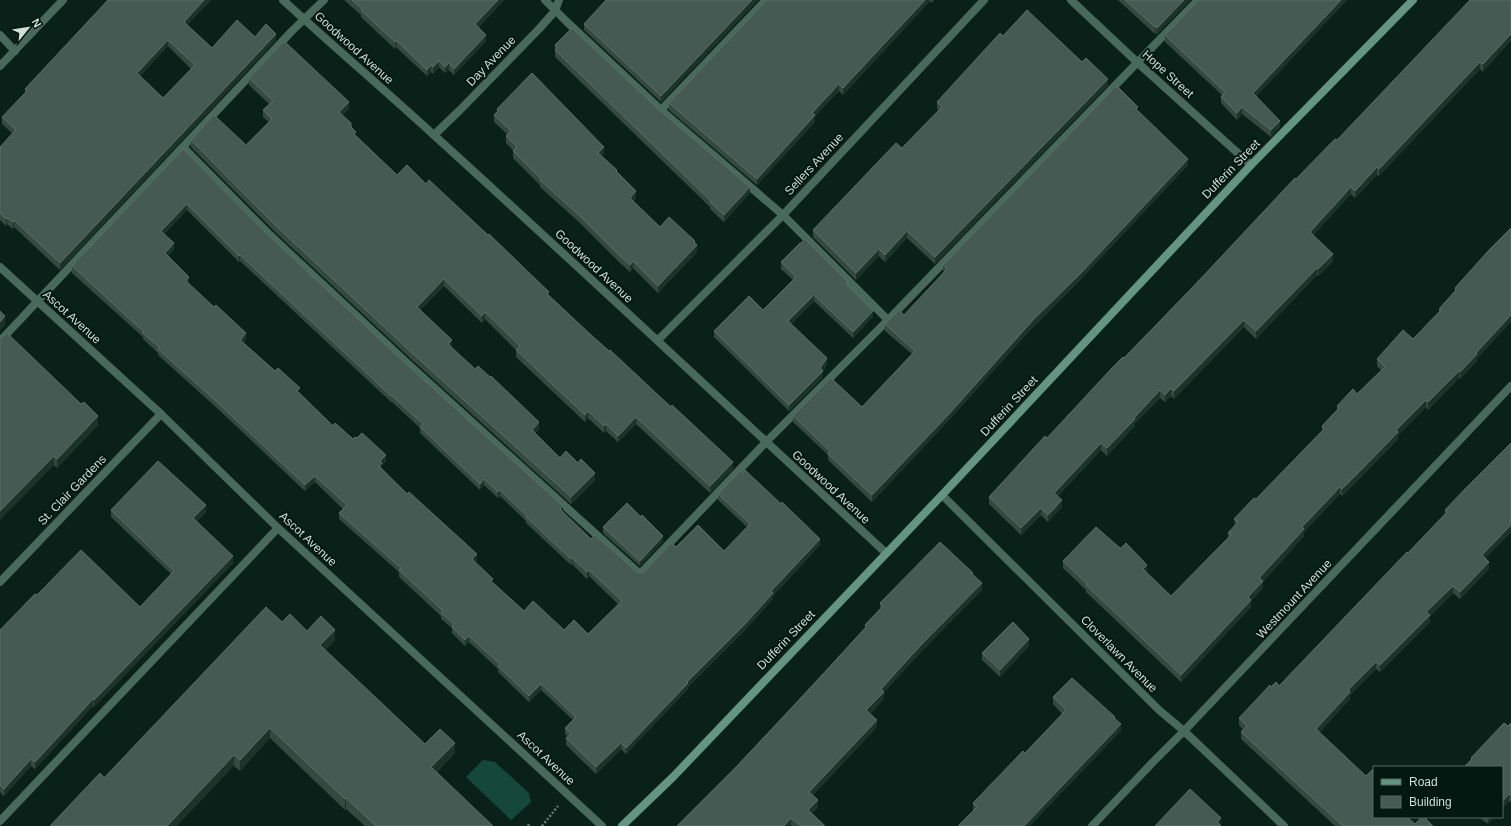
<svg xmlns="http://www.w3.org/2000/svg" width="1511" height="826" viewBox="0 0 1511 826" font-family="Arial,sans-serif">
<rect width="100%" height="100%" fill="#0a2119"/>
<!-- green -->
<polygon fill="#154838" points="483,760 495,762 529,793 531,802 511,820 466,777"/>
<g fill="none" stroke-linecap="round" stroke-linejoin="round">
<!-- path -->
<g stroke="#6b7e77" stroke-width="2.5" stroke-dasharray="2 2" stroke-linecap="butt">
<polyline points="528,826 530,823"/>
<polyline points="542,826 558,806"/>
</g>
<!-- lane -->
<g stroke="#4a695d" stroke-width="8">
<polyline points="545,0 567,22 661,110 783,215 888,320"/>
<polyline points="0,35 15,51"/>
<polyline points="661,110 766,0"/>
<polyline points="183,147 270,235 407,363 640,574 766,442 888,320 1198,0"/>
<polyline points="0,341 292,31 324,0"/>
<polyline points="0,821 278,528"/>
</g>
<!-- street -->
<g stroke="#4a695d" stroke-width="8">
<path d="M283,0C333,46 386,91 436,137C587,274 736,414 886,553"/>
<polyline points="1071,0 1138,63 1251,165"/>
<polyline points="0,66 63,0"/>
<polyline points="434,135 460,110 538,30 555,11 559,0"/>
<polyline points="0,267 161,414 278,528 602,826"/>
<polyline points="658,340 783,215 984,0"/>
<polyline points="942,495 1159,710 1184,731 1284,826"/>
<polyline points="0,582 161,414"/>
<polyline points="1092,826 1154,761 1184,731 1511,386"/>
</g>
<!-- secondary -->
<polyline stroke="#639582" stroke-width="8" points="622,826 673,777 942,495 1251,165 1413,0"/>
</g>
<!-- wall -->
<g fill="#344a41" fill-rule="evenodd">
<path d="M108,0H211L187,25L212,48L255,37L276,40L60,270L14,227L13,229L7,224L6,226L0,220V147L12,133L2,124V117L25,93V89ZM168,46L191,69L163,98L140,76Z"/>
<polygon points="344,0 504,0 479,27 486,41 454,75 449,70 445,73 439,67 433,74 431,72 427,76 396,47 395,49 361,17 361,15"/>
<polygon points="758,0 661,102 584,30 584,24"/>
<polygon points="767,0 934,0 931,3 930,1 843,95 839,91 815,116 815,122 757,185 669,110 669,103"/>
<polygon points="1118,0 1190,0 1157,34 1156,33 1155,34"/>
<polygon points="1199,0 1347,0 1256,96 1280,127 1271,137 1242,114 1237,120 1221,103 1221,97 1222,95 1165,42 1165,35"/>
<polygon points="1511,0 1483,72 1480,69 1379,176 1377,175 1355,198 1351,194 1313,235 1333,261 1318,276 1317,275 1256,339 1244,327 1174,399 1171,396 1165,402 1160,398 1135,423 1135,426 1107,456 1101,450 1058,496 1062,507 1048,522 1041,515 1021,535 989,504 989,497 1047,438 1296,179 1337,140"/>
<polygon points="1003,36 1108,85 935,264 907,238 885,262 879,256 856,280 813,237 813,230 902,148 939,110 937,109 937,102"/>
<polygon points="555,45 750,193 724,222 710,209 710,207 555,57"/>
<polygon points="249,78 349,109 342,115 351,127 356,136 397,175 426,184 549,295 733,469 710,493 636,424 618,442 606,431 604,433 588,418 585,422 516,357 516,350 485,319 482,323 444,286 420,310 451,347 539,429 535,433 560,458 595,480 571,504 411,359 274,231 191,147 191,140 246,145 269,122 263,117 263,110 269,104 249,85"/>
<polygon points="497,109 604,154 601,156 617,172 636,199 633,201 660,227 695,243 697,252 658,293 633,268 630,272 620,263 581,224 540,187 540,185 513,158 513,150 506,143 506,136 507,134 494,122 494,115 497,112"/>
<polygon points="1138,111 1188,165 1080,280 1033,327 949,420 872,502 828,460 828,455 793,422 793,416 862,407 912,354 885,331 885,324 904,315 944,272 943,271 943,265"/>
<path d="M183,149L266,233L591,539L637,572L641,573L644,572L676,547L724,551L747,527L718,500V494L820,545L773,596V599L745,630L688,687V689L626,754L621,749L596,774L566,745V738L568,737L565,734V728L573,720L541,690L529,702L498,672V669L469,642L465,646L452,633V628L441,619V616L399,577V572L339,519V513L343,509L315,482L305,491L218,409L158,355V353L143,339V337L72,273V266ZM187,210L239,262L240,261L391,402V401L420,428V433L480,490L484,485L498,498L500,496L526,521V523L571,565L572,564L587,579L589,576L618,604L588,634L564,630L524,611L493,583L475,562L477,560L382,469V465L386,461L333,426L300,393L243,342L246,339L189,284L168,256L174,249L164,234Z"/>
<polygon points="1489,250 1477,361 1460,379 1459,378 1428,410 1426,407 1398,435 1398,439 1364,474 1342,496 1340,494 1304,532 1304,536 1263,582 1263,588 1251,601 1251,607 1181,682 1086,592 1086,590 1063,568 1063,561 1147,572 1146,573 1171,596 1228,538 1228,533 1235,526 1234,519 1256,499 1322,431 1322,426 1337,410 1337,406 1357,394 1381,370 1377,366 1377,359 1413,339 1439,312 1439,309 1455,292 1455,288"/>
<polygon points="781,262 848,287 873,317 853,338 814,301 791,324 827,364 823,371 823,377 789,411 714,337 714,331 763,310 793,280 781,269"/>
<polygon points="0,337 98,425 57,468 54,465"/>
<polygon points="1511,443 1511,532 1485,558 1489,569 1460,599 1453,593 1430,616 1430,622 1380,672 1376,669 1350,695 1350,699 1319,733 1374,817 1414,823 1415,824 1433,826 1335,826 1241,739 1241,732 1243,730 1239,725 1239,718 1271,687 1279,686 1445,514 1445,510"/>
<polygon points="111,510 206,512 197,521 233,563 94,707 93,706 35,769 31,766 4,796 0,792 0,630 37,595 140,607 171,574 111,517"/>
<polygon points="603,527 663,541 640,566 603,533"/>
<polygon points="973,575 982,590 920,653 884,692 884,699 870,714 877,727 813,795 818,807 812,813 825,826 792,826 737,766 865,628 865,625 880,609 880,603"/>
<polygon points="282,622 335,640 325,650 425,744 455,753 437,772 493,826 365,826 346,809 345,810 270,738 240,771 234,766 104,778"/>
<polygon points="1029,646 1000,677 982,660 982,653"/>
<polygon points="1053,697 1115,719 1121,731 974,810 973,810 973,803 1025,753 1062,714 1053,704"/>
<polygon points="1511,723 1511,803 1509,801 1502,809 1502,767 1471,760 1471,758"/>
<polygon points="1479,817 1494,817 1488,824 1486,822 1485,822"/>
</g>
<!-- shaded-wall -->
<g fill="#1c332a">
<polygon points="204,0 211,0 184,28 184,22"/>
<polygon points="498,0 504,0 475,31 475,24"/>
<polygon points="752,0 758,0 661,102 661,96"/>
<polygon points="925,0 930,0 930,1 843,95 843,88"/>
<polygon points="1184,0 1190,0 1157,34 1157,28"/>
<polygon points="1341,0 1347,0 1253,100 1253,93"/>
<polygon points="1156,26 1156,33 1155,34 1155,27"/>
<polygon points="276,34 276,40 60,270 60,263"/>
<polygon points="1511,34 1511,41 1483,72 1483,64"/>
<polygon points="486,35 486,41 454,75 454,69"/>
<polygon points="168,40 168,46 137,80 137,73"/>
<polygon points="396,40 396,47 395,49 395,42"/>
<polygon points="439,61 439,67 433,74 433,67"/>
<polygon points="1480,62 1480,69 1379,176 1379,169"/>
<polygon points="449,63 449,70 445,73 445,67"/>
<polygon points="431,65 431,72 427,76 427,70"/>
<polygon points="1108,79 1108,85 935,264 935,257"/>
<polygon points="839,84 839,91 815,116 815,122 757,185 757,179 812,113"/>
<polygon points="349,102 349,109 339,119 339,112"/>
<polygon points="1242,107 1242,114 1237,120 1237,113"/>
<polygon points="1280,121 1280,127 1271,137 1271,130"/>
<polygon points="604,147 604,154 598,160 598,153"/>
<polygon points="1188,159 1188,165 1080,280 1033,327 949,420 872,502 872,495 1033,320"/>
<polygon points="1377,167 1377,175 1355,198 1355,191"/>
<polygon points="750,187 750,193 724,222 724,215"/>
<polygon points="1351,187 1351,194 1310,239 1310,232"/>
<polygon points="636,191 636,199 630,205 630,198"/>
<polygon points="187,204 187,210 161,237 161,231"/>
<polygon points="7,218 7,224 6,226 6,219"/>
<polygon points="14,220 14,227 13,229 13,222"/>
<polygon points="907,231 907,238 885,262 885,255"/>
<polygon points="695,241 695,248 697,245 697,252 658,293 658,286"/>
<polygon points="174,243 174,249 165,259 165,253"/>
<polygon points="879,249 879,256 856,280 856,273"/>
<polygon points="1333,254 1333,261 1318,276 1318,269"/>
<polygon points="240,255 240,261 239,262 239,256"/>
<polygon points="633,261 633,268 630,272 630,265"/>
<polygon points="1317,268 1317,275 1256,339 1256,331"/>
<polygon points="189,277 189,284 186,287 186,281"/>
<polygon points="444,279 444,286 417,314 417,307"/>
<polygon points="814,295 814,301 788,327 788,321"/>
<polygon points="873,311 873,317 853,338 853,332"/>
<polygon points="485,312 485,319 482,323 482,316"/>
<polygon points="1511,315 1511,322 1477,359 1477,361 1460,379 1460,372 1476,353"/>
<polygon points="5,316 5,325 0,330 0,322"/>
<polygon points="1244,320 1244,327 1174,399 1174,391"/>
<polygon points="246,333 246,339 240,346 240,340"/>
<polygon points="452,340 452,347 448,351 448,344"/>
<polygon points="827,358 827,364 822,372 823,371 823,377 789,411 789,405 820,368"/>
<polygon points="1459,371 1459,378 1428,410 1428,402"/>
<polygon points="1171,388 1171,396 1165,402 1165,395"/>
<polygon points="1160,390 1160,398 1135,423 1135,426 1107,456 1107,448 1134,418"/>
<polygon points="1426,400 1426,407 1398,435 1398,439 1342,496 1342,489 1396,430"/>
<polygon points="588,411 588,418 585,422 585,415"/>
<polygon points="98,416 98,425 57,468 57,459"/>
<polygon points="636,417 636,424 618,442 618,436"/>
<polygon points="539,422 539,429 532,436 532,430"/>
<polygon points="606,424 606,431 604,433 604,426"/>
<polygon points="1101,443 1101,450 1056,498 1054,493 1056,491"/>
<polygon points="386,455 386,461 382,465 382,469 379,473 379,466 380,461"/>
<polygon points="54,456 54,465 0,520 0,511"/>
<polygon points="733,462 733,469 710,493 710,486"/>
<polygon points="595,473 595,480 571,504 571,497"/>
<polygon points="315,476 315,482 305,491 305,485"/>
<polygon points="484,479 484,485 480,490 480,484"/>
<polygon points="1340,487 1340,494 1304,532 1304,536 1263,582 1263,588 1251,601 1251,607 1181,682 1181,675 1248,597 1259,578 1302,527"/>
<polygon points="500,490 500,496 498,498 498,492"/>
<polygon points="1062,500 1062,507 1048,522 1048,515"/>
<polygon points="206,505 206,512 193,525 193,518"/>
<polygon points="563,506 563,512 560,509"/>
<polygon points="1041,508 1041,515 1021,535 1021,528"/>
<polygon points="1511,525 1511,532 1482,562 1482,555"/>
<polygon points="663,536 663,541 640,566 640,561"/>
<polygon points="820,539 820,545 773,596 773,599 745,630 688,687 688,689 626,754 626,748"/>
<polygon points="477,554 477,560 472,565 472,559"/>
<polygon points="233,556 233,563 94,707 94,700"/>
<polygon points="572,558 572,564 571,565 571,559"/>
<polygon points="1489,562 1489,569 1460,599 1460,592"/>
<polygon points="1147,565 1147,572 1143,577 1143,569"/>
<polygon points="589,570 589,576 587,579 587,572"/>
<polygon points="982,583 982,590 920,653 884,692 884,699 866,718 866,710 881,689 920,646"/>
<polygon points="1453,586 1453,593 1430,616 1430,622 1380,672 1380,665 1426,612"/>
<polygon points="335,630 335,640 320,655 320,645"/>
<polygon points="469,636 469,642 465,646 465,640"/>
<polygon points="1029,639 1029,646 1000,677 1000,670"/>
<polygon points="1376,662 1376,669 1350,695 1350,699 1316,736 1316,729 1348,690"/>
<polygon points="541,684 541,690 529,702 529,696"/>
<polygon points="93,699 93,706 35,769 35,762"/>
<polygon points="877,720 877,727 809,799 809,792"/>
<polygon points="1121,724 1121,731 1030,826 1024,826"/>
<polygon points="270,728 270,738 240,771 240,760"/>
<polygon points="455,743 455,753 431,778 431,767"/>
<polygon points="621,743 621,749 596,774 596,767"/>
<polygon points="234,755 234,766 177,826 167,826"/>
<polygon points="31,759 31,766 4,796 4,789"/>
<polygon points="1509,794 1509,801 1502,809 1502,802"/>
<polygon points="346,798 346,809 345,810 345,799"/>
<polygon points="818,800 818,807 808,817 808,810"/>
<polygon points="1488,817 1494,817 1488,824"/>
<polygon points="791,818 791,825 790,826 784,826"/>
<polygon points="1221,818 1221,825 1220,826 1217,822"/>
</g>
<!-- building -->
<g fill="#455a52" stroke="#5b6f67" fill-rule="evenodd">
<path d="M108,0H204L184,22L212,48L237,20L255,37L266,24L276,34L60,263L14,220L13,222L7,218L6,219L0,213V147L16,130L2,117L27,91L25,89ZM168,40L195,65L163,98L137,73Z"/>
<polygon points="352,0 498,0 475,24 486,35 454,69 449,63 445,67 439,61 433,67 431,65 427,70 396,40 395,42 361,10 362,9"/>
<polygon points="606,0 752,0 661,96 584,24"/>
<polygon points="767,0 925,0 843,88 839,84 812,113 815,115 757,179 669,103"/>
<polygon points="1125,0 1184,0 1157,28 1156,26 1155,27"/>
<polygon points="1199,0 1341,0 1253,93 1280,121 1271,130 1242,107 1237,113 1221,97 1225,92 1165,35"/>
<polygon points="1470,0 1511,0 1511,34 1483,64 1480,62 1379,169 1377,167 1355,191 1351,187 1310,232 1333,254 1318,269 1317,268 1256,331 1244,320 1174,391 1171,388 1165,395 1160,390 1134,418 1135,419 1107,448 1101,443 1056,491 1054,493 1062,500 1048,515 1041,508 1021,528 989,497 1045,436 1047,438 1112,368 1123,357 1124,358 1192,288 1295,178 1296,179 1335,139 1337,140"/>
<polygon points="1027,10 1082,62 1086,58 1108,79 935,257 907,231 885,255 879,249 856,273 813,230 896,143 902,148 942,107 937,102 1000,33 1003,36"/>
<polygon points="572,28 657,108 750,187 724,215 710,202 711,201 555,50 557,48 555,45"/>
<polygon points="284,41 349,102 339,112 351,123 351,127 356,132 354,134 397,175 407,165 426,184 429,180 488,235 489,234 549,292 547,294 590,334 609,351 610,350 671,407 672,405 733,462 710,486 636,417 618,436 606,424 604,426 588,411 585,415 516,350 520,346 485,312 482,316 444,279 417,307 452,340 448,344 475,369 478,366 490,377 491,376 539,422 532,430 560,458 566,451 578,463 581,459 595,473 571,497 411,352 274,224 191,140 214,115 246,145 272,119 263,110 273,101 249,78"/>
<polygon points="532,73 604,147 598,153 617,170 616,171 636,191 630,198 660,227 669,217 695,241 694,242 697,245 658,286 633,261 630,265 620,256 581,217 540,180 541,179 513,151 517,147 506,136 511,131 494,115 498,111 497,109"/>
<polygon points="1116,86 1117,88 1118,87 1138,107 1136,109 1188,159 1080,274 1033,320 949,414 872,495 828,454 830,451 793,416 831,378 862,407 915,351 885,324 899,310 904,315 947,269 943,265"/>
<path d="M183,149L266,233L403,361L563,506L560,509L591,539L595,535L637,572L641,573L644,572L671,543L676,547L698,525L724,551L750,524L718,494L740,471L743,473L745,470L781,504L782,502L820,539L771,591L773,593L745,624L687,682L688,683L626,748L621,743L596,767L566,738L571,734L565,728L576,717L541,684L529,696L498,666L500,664L469,636L465,640L452,627L454,624L441,613L443,611L399,570L401,568L339,513L347,505L315,476L305,485L218,403L158,349L159,347L143,333L144,332L72,266ZM187,204L239,256L240,255L391,396V395L423,424L420,427L480,484L484,479L498,492L500,490L527,516L526,517L571,559L572,558L587,572L589,570L622,601L588,634L574,620L564,630L533,601L524,611L491,581L493,579L472,559L477,554L409,492L407,494L379,466L382,463L380,461L386,455L362,433L357,438L355,437L353,439L335,423L333,426L297,391L300,388L278,368L275,371L240,340L246,333L216,305L214,307L186,281L189,277L165,253L174,243L161,231Z"/>
<polygon points="1511,228 1511,315 1476,353 1477,354 1460,372 1459,371 1428,402 1426,400 1396,430 1398,432 1364,467 1342,489 1340,487 1302,527 1304,529 1259,578 1263,581 1248,597 1251,600 1181,675 1086,585 1087,584 1063,561 1096,527 1120,548 1121,548 1126,543 1147,565 1143,569 1171,596 1231,535 1228,533 1238,522 1234,519 1254,498 1256,499 1324,429 1322,426 1339,408 1337,406 1353,389 1357,394 1385,367 1377,359 1403,330 1413,339 1441,310 1439,309 1456,290 1455,288 1489,250"/>
<polygon points="805,239 848,282 846,284 873,311 853,332 814,295 788,321 827,358 820,368 823,371 789,405 714,331 749,296 763,310 796,277 781,262 800,243 801,243"/>
<polygon points="0,311 5,316 0,322"/>
<polygon points="7,333 81,404 84,402 98,416 57,459 54,456 0,511 0,337 2,337"/>
<polygon points="1511,443 1511,525 1482,555 1489,562 1460,592 1453,586 1426,612 1430,615 1380,665 1376,662 1348,690 1350,692 1316,729 1366,776 1373,769 1374,770 1374,817 1407,817 1415,824 1422,817 1424,817 1433,826 1343,826 1241,732 1247,726 1239,718 1270,685 1271,687 1276,682 1279,686 1407,552 1408,553 1447,512 1445,510 1466,488"/>
<polygon points="158,461 206,505 193,518 233,556 94,700 93,699 35,762 31,759 4,789 0,785 0,630 35,594 37,595 81,550 140,607 174,571 111,510"/>
<polygon points="627,503 641,517 642,515 663,536 640,561 603,527"/>
<polygon points="940,542 973,573 972,574 982,583 920,646 881,689 884,692 866,710 877,720 809,792 818,800 808,810 825,826 801,826 791,818 784,826 677,826 737,766 815,683 866,627 865,625 883,606 880,603"/>
<polygon points="266,607 282,622 290,614 307,631 321,616 335,630 320,645 425,744 440,729 455,743 431,767 493,826 376,826 346,798 345,799 270,728 240,760 234,755 167,826 50,826 100,773 104,778"/>
<polygon points="1013,622 1029,639 1000,670 982,653"/>
<polygon points="1072,678 1115,717 1114,718 1121,724 1024,826 958,826 977,807 973,803 1023,751 1025,753 1066,710 1053,697"/>
<polygon points="1504,723 1508,726 1511,723 1511,796 1509,794 1502,802 1502,767 1464,767 1472,759 1471,758"/>
<polygon points="1190,789 1221,818 1217,822 1221,826 1155,826"/>
</g>
<g text-anchor="middle" dominant-baseline="central" stroke-width="4" stroke-linejoin="round" paint-order="stroke">
<!-- street labels -->
<g font-size="12" fill="#d2dfd9" stroke="#021810">
<text transform="translate(354 48) rotate(42)">Goodwood Avenue</text>
<text transform="translate(491 61) rotate(-46)">Day Avenue</text>
<text transform="translate(1168 74) rotate(42)">Hope Street</text>
<text transform="translate(814 164) rotate(-47)">Sellers Avenue</text>
<text transform="translate(1231 169) rotate(-46)">Dufferin Street</text>
<text transform="translate(594 266) rotate(43)">Goodwood Avenue</text>
<text transform="translate(72 317) rotate(42)">Ascot Avenue</text>
<text transform="translate(1009 406) rotate(-47)">Dufferin Street</text>
<text transform="translate(831 487) rotate(43)">Goodwood Avenue</text>
<text transform="translate(72 490) rotate(-46)">St. Clair Gardens</text>
<text transform="translate(308 539) rotate(43)">Ascot Avenue</text>
<text transform="translate(1294 599) rotate(-47)">Westmount Avenue</text>
<text transform="translate(786 640) rotate(-46)">Dufferin Street</text>
<text transform="translate(1119 654) rotate(45)">Cloverlawn Avenue</text>
<text transform="translate(546 758) rotate(43)">Ascot Avenue</text>
</g>
</g>
<!-- legend -->
<rect x="1373" y="766" width="130" height="52" fill="#021810" stroke="#556860"/>
<rect x="1381" y="779" width="20" height="6" fill="#639582" stroke="#556860"/>
<text x="1409" y="786" font-size="12" fill="#d2dfd9">Road</text>
<rect x="1381" y="796" width="20" height="12" fill="#455a52" stroke="#556860"/>
<text x="1409" y="806" font-size="12" fill="#d2dfd9">Building</text>
<!-- north arrow -->
<g transform="translate(28 28) rotate(60)" stroke="#021810" stroke-width="3" paint-order="stroke">
<path d="M0-3L7 15L0 10L-7 15Z" fill="#d2dfd9"/>
<text y="-6" font-size="11" font-weight="bold" text-anchor="middle" fill="#d2dfd9">N</text>
</g>
</svg>
